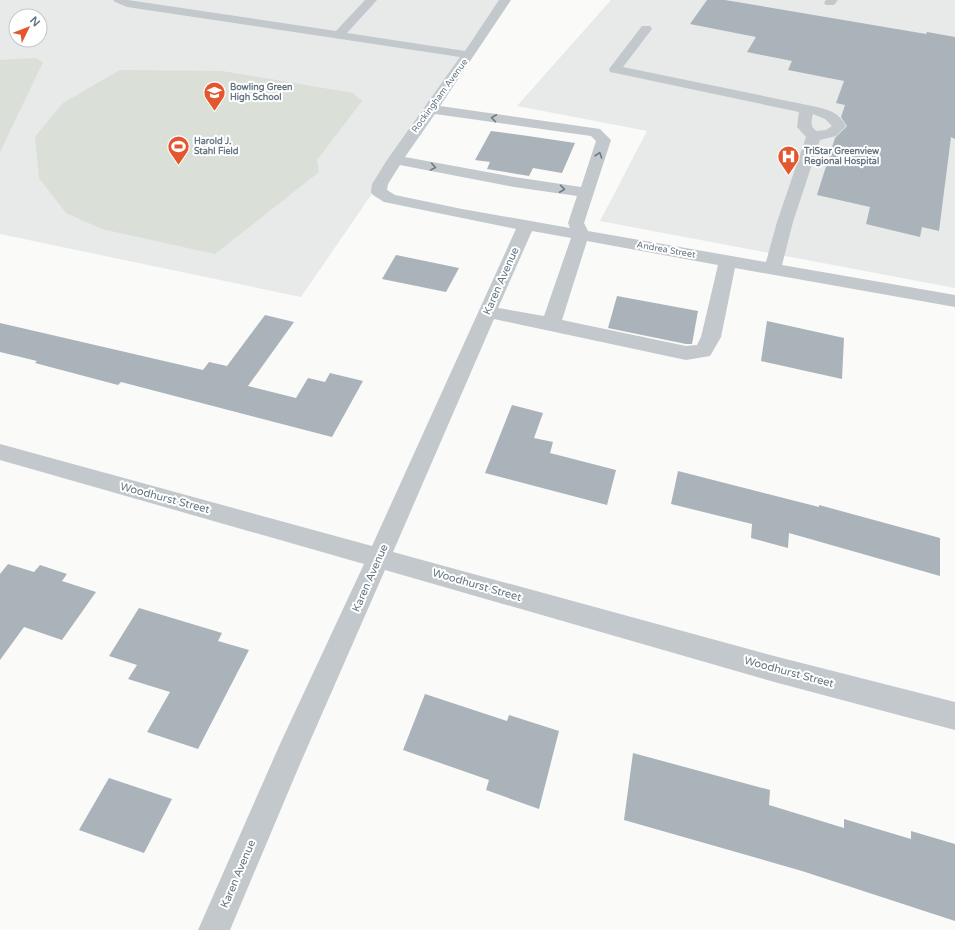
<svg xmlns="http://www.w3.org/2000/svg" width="955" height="930" viewBox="0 0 955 930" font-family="'Varela Round',sans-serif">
<rect width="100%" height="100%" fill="#fafaf8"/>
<!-- built -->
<g fill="#e8e9e9" fill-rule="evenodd">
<path d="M0,0H505L301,297L0,234ZM16,16H40V40H16Z"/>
<polygon points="611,0 955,0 955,288 600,221 647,131 517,106"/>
</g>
<!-- green -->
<g fill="#dadfd7">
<polygon points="36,58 43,62 0,152 0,60"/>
<polygon points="120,70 222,71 353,93 362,101 317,160 319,172 215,254 102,229 66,213 39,178 35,137 63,103"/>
</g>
<!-- building -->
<g fill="#aab3b9">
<polygon points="707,0 725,0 926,34 927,32 955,37 955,139 951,137 939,231 922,227 920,237 866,224 870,207 817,195 835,138 847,126 841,117 845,105 836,103 844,81 788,70 792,61 747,52 756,37 690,24"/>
<polygon points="491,131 528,136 575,143 562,173 533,168 529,176 487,169 490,162 475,160"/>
<polygon points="396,255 459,268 446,292 382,279"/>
<polygon points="617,296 698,311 692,344 686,344 608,328"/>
<polygon points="265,315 294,322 248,386 296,398 308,378 325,382 330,373 363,381 332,437 121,382 118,385 35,363 37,361 0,352 0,323 203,370 209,362 227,366"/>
<polygon points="767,321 844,338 842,379 761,361"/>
<polygon points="512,405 543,413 534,438 553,442 550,453 616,470 607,505 485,473"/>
<polygon points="678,471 819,507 819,505 940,538 940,576 789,533 788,548 751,538 752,524 671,504"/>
<polygon points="8,564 34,572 40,565 67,574 62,581 96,592 62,640 24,627 0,660 0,574"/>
<polygon points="139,608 222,633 218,641 249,650 198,749 147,732 170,692 128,679 137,665 109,656"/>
<polygon points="425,694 507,721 509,715 559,731 539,809 486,790 489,780 403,750"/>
<polygon points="633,753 770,790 769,805 844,828 844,819 911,839 911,831 955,844 955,921 802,871 624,820"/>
<polygon points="109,778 172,799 144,853 79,830"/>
</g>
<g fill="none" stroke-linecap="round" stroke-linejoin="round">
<!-- minor -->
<g fill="#c3c8cc" fill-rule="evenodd">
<path d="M113,0H128L336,31L365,0H377L347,33L465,51L499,0H511L440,106L600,129L611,140L584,223L588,231L766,262L777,222L806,137L797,127L799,112L615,73L610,72L609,69L642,26H650L652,29L623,67L817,107C830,110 839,113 846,126L836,136L820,140L793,222L782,265L955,295V307L735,268L721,337L710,356L686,360L494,319L393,552L778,657L955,702V730L778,683L385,570L300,764L230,930H198L280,744L364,564L0,460V444L372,546L516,229L384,202L373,195L371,192L372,184L387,160L460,57L127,7L115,2ZM435,114L591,136L596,141L581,187L514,177L405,157ZM813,114L825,119L832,126L826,130L817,131C810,127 811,122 813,114ZM400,165L514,187L577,196L568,223L570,228L462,209L395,195L387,190L388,184ZM532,231L571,238L544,316L498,308ZM587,241L718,265L701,337L697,345L686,346L562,320Z"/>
<polygon points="826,0 838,0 834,5 826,5 824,3"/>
</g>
</g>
<!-- one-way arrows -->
<defs><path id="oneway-chevron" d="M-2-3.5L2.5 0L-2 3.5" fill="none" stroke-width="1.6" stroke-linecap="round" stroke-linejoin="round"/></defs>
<g stroke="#6a7a87">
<use href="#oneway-chevron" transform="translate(494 118) rotate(-172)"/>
<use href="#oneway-chevron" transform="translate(599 155) rotate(-71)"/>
<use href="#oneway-chevron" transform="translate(433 167) rotate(10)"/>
<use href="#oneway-chevron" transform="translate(562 189) rotate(8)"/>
</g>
<!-- icons -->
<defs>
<symbol id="school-pin" viewBox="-11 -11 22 30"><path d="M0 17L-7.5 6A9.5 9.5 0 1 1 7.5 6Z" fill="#e4572e" stroke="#fff"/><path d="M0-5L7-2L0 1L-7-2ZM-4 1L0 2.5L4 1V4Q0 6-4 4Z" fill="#fff"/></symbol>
<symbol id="stadium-pin" viewBox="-11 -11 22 30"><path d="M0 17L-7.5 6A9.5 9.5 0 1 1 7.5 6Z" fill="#e4572e" stroke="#fff"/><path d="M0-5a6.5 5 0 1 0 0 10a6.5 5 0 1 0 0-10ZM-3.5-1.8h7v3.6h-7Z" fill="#fff"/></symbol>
<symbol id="hospital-pin" viewBox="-11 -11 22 30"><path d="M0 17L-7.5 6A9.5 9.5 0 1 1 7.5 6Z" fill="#e4572e" stroke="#fff"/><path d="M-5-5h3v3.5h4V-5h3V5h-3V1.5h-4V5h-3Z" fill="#fff"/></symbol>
</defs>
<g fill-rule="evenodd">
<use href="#school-pin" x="202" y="80" width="25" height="34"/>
<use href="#stadium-pin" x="166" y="134" width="25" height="34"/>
<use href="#hospital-pin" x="776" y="144" width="25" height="34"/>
</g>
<g text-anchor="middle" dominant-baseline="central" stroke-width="4" stroke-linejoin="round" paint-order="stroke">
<!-- far-poi labels -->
<g font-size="9" font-weight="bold" fill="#657683" stroke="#fff" text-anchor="start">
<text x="230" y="87">Bowling Green<tspan x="230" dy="10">High School</tspan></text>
<text x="194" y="141">Harold J.<tspan x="194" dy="10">Stahl Field</tspan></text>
<text x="804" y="151">TriStar Greenview<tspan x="804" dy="10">Regional Hospital</tspan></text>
</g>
<!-- far-street labels -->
<g font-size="9" fill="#657683" stroke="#fff">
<text transform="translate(440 96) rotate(-54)">Rockingham Avenue</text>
<text transform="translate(666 250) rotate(10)">Andrea Street</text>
</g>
<!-- street labels -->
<g font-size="11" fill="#657683" stroke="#fff">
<text transform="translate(501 281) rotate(-66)">Karen Avenue</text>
<text transform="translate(165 498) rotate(15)">Woodhurst Street</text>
<text transform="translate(370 578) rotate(-66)">Karen Avenue</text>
<text transform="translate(477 585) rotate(16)">Woodhurst Street</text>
<text transform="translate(789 672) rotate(15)">Woodhurst Street</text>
<text transform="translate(238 874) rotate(-67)">Karen Avenue</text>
</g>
</g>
<!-- north arrow -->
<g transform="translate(28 28) rotate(47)"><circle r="19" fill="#ffffff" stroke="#c1c8cd"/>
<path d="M0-3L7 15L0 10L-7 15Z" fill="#e4572e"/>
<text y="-6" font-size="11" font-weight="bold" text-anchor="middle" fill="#657683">N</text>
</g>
</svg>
